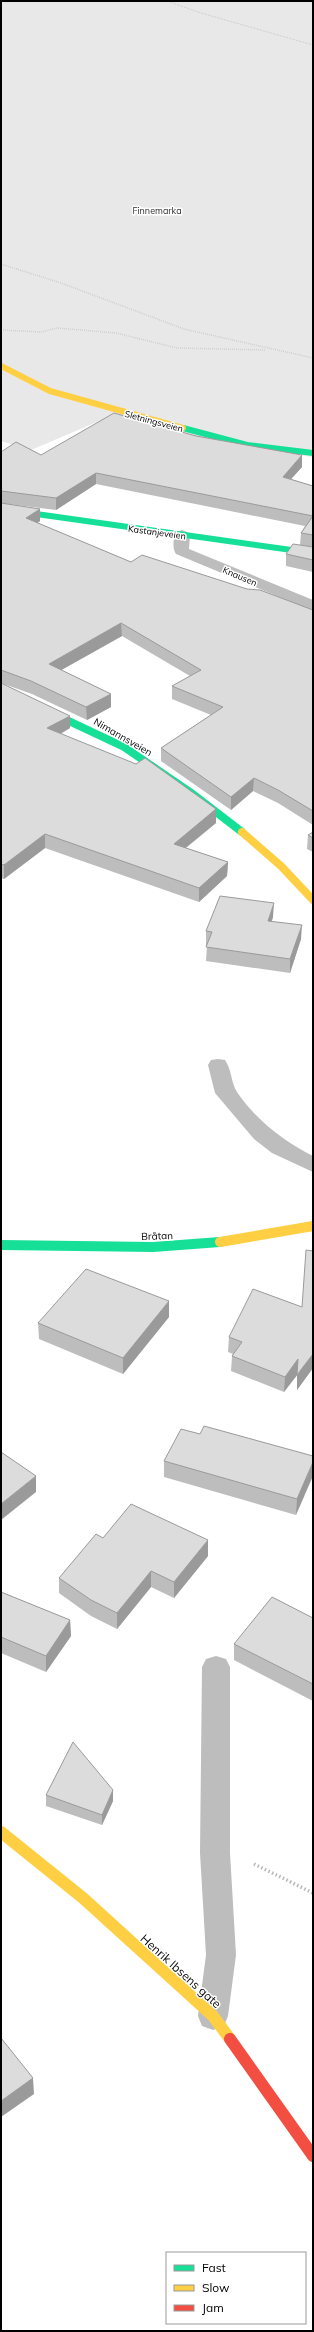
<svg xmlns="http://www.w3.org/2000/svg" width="314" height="2332" viewBox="0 0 314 2332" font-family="Mulish,sans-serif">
<rect width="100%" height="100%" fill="#fff"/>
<!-- green -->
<polygon fill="#e8e8e8" points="1,1 313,1 313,457 241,447 104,419 31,450 1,441"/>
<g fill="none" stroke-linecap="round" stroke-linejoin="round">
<!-- path-far2 -->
<polyline stroke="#b8b8b8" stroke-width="1" stroke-dasharray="0.5 1" stroke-linecap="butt" points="167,1 201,13 313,45"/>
<!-- path-far1 -->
<g stroke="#b8b8b8" stroke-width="1.5" stroke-dasharray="0.5 1.5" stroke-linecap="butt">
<polyline points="1,264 61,283 184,329 313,358"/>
<polyline points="1,330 41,332 57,328 116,333 177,348 266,350"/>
</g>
<!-- path -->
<polyline stroke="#b8b8b8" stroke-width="3.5" stroke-dasharray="1.5 2.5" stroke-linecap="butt" points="254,1864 313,1893"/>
<!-- lane -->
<g fill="#bdbdbd" fill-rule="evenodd">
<path d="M182,530L187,532L190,535L189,549L313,600V611L176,554C172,549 173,537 177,532Z"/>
<path d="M218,1059L225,1060C232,1070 231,1083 237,1092C257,1121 283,1141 313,1156V1172L272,1153L254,1139L215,1093L208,1065L211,1060Z"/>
<polygon points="216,1656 226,1659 230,1667 230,1853 236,1955 228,2016 224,2026 213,2030 202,2026 198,2016 206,1955 200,1853 202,1667 206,1659"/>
</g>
<!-- fast-far2 -->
<g stroke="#16e098" stroke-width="6">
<polyline points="183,428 247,445 313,453"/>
<polyline points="1,509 313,553"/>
</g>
<!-- fast-far1 -->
<polyline stroke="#16e098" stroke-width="8" points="1,689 124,747 190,792 242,832"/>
<!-- fast -->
<polyline stroke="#16e098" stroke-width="10" points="1,1245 153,1247 220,1242"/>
<!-- slow-far3 -->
<polyline stroke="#ffcf43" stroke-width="6" points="1,366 50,391 183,428"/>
<!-- slow-far2 -->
<polyline stroke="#ffcf43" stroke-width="8" points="242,832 281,866 313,900"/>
<!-- slow-far1 -->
<polyline stroke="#ffcf43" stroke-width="10" points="220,1242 313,1226"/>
<!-- slow -->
<polyline stroke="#ffcf43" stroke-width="12" points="1,1832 83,1898 213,2016 230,2039"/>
<!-- jam -->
<polyline stroke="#f24e42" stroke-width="12" points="230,2039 313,2156"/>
</g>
<!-- wall -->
<g fill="#bdbdbd">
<polygon points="196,436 302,455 302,467 291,479 313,486 313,572 286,566 286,554 313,547 300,545 301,533 305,526 96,484 56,510 1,503 40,509 40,521 37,523 131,562 247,589 313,610 313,825 278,803 253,791 231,810 161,761 161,748 211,715 172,699 172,686 190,676 122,636 61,670 111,694 111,707 87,720 32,694 1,683 1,452 41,455"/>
<polygon points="1,683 70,728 61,734 216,809 216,823 186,848 228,862 227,876 199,902 45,848 4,879 1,878"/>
<polygon points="313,832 313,852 307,849 308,835"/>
<polygon points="273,917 272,921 301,939 290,973 206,961 207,945 206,945 206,931"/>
<polygon points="313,1251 313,1368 297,1390 297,1374 284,1392 231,1371 232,1356 233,1354 228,1352 229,1337 302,1307"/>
<polygon points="169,1317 123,1374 39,1339 38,1323"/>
<polygon points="200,1434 313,1456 296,1515 164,1477 164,1461"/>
<polygon points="103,1538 208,1556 174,1598 151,1587 117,1629 91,1616 59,1593 59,1578"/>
<polygon points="1,1592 70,1620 71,1636 46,1672 1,1653"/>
<polygon points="313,1618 313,1701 234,1660 234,1644"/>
<polygon points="113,1790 113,1801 102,1825 46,1806 46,1795"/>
</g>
<!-- shaded-wall -->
<g fill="#9a9a9a">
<polygon points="302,455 302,467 283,488 283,477"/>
<polygon points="96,473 96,484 56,510 56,498"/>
<polygon points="40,509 40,521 26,530 26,518"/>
<polygon points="121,623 122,636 49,677 49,664"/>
<polygon points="111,694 111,707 87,720 86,707"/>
<polygon points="70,716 70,728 47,741 47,728"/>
<polygon points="254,778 253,791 231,810 231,797"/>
<polygon points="216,809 216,823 174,857 174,844"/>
<polygon points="45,834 45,848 4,879 4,865"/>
<polygon points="228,862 227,876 199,902 199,888"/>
<polygon points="274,903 273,917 267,935 268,921"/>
<polygon points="302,925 301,939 290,973 290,959"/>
<polygon points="169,1301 169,1317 123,1374 123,1358"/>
<polygon points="313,1354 313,1368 297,1390 297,1375"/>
<polygon points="298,1359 298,1374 284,1392 285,1377"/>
<polygon points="313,1462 313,1476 296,1515 297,1499"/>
<polygon points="36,1476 36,1492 1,1520 1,1504"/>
<polygon points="208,1540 208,1556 174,1598 174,1582"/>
<polygon points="151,1571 151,1587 117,1629 117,1613"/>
<polygon points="70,1620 71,1636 46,1672 46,1656"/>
<polygon points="113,1790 113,1801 102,1825 102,1815"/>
<polygon points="33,2078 34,2094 1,2117 1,2101"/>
</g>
<!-- building -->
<g fill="#dcdcdc" stroke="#9a9a9a">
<polygon points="114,413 196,436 302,455 283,477 313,486 313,535 301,533 313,516 96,473 56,498 1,491 1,452 16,442 41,455"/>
<polygon points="1,503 40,509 26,518 131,562 142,555 247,589 260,590 313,610 313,811 278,790 254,778 231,797 161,748 223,707 172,686 201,670 121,623 49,664 111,694 86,707 31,681 1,670"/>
<polygon points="293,544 313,547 313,560 286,554"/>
<polygon points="1,683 70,716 47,728 136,764 145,758 216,809 174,844 228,862 199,888 45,834 4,865 1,864"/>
<polygon points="313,832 313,838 308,835"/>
<polygon points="220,896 274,903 268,921 302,925 290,959 206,947 212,932 206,931"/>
<polygon points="306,1250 313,1251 313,1354 297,1375 298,1359 285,1377 232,1356 242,1342 229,1337 253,1289 302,1307"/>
<polygon points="86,1269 169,1301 123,1358 38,1323"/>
<polygon points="204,1426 313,1456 313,1462 297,1499 164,1461 181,1429 200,1434"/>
<polygon points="1,1452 36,1476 1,1504"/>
<polygon points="131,1504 208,1540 174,1582 151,1571 117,1613 91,1600 59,1578 96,1534 103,1538"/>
<polygon points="1,1592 70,1620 46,1656 1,1637"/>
<polygon points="272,1597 313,1618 313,1684 234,1644"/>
<polygon points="73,1742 113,1790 102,1815 46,1795"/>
<polygon points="1,2038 33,2078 1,2101"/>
</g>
<g text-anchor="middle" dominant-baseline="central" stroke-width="3" stroke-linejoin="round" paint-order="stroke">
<!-- far-park labels -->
<g font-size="9" fill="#2d2d2d" stroke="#fff">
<text x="157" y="210">Finnemarka</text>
</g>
<!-- far-street labels -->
<g font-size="9" fill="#000" stroke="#fff">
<text transform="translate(154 421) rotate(15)">Sletningsveien</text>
<text transform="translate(157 532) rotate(8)">Kastanjeveien</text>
<text transform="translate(240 576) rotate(23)">Knausen</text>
</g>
<!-- street labels -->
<g font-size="10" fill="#000" stroke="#fff">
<text transform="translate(123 737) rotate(30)">Nimannsveien</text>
<text transform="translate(157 1236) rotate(-2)">Bråtan</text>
</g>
<!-- near-street labels -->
<g font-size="12" fill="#000" stroke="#fff">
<text transform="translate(181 1971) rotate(42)">Henrik Ibsens gate</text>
</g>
</g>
<!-- border -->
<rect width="314" height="2332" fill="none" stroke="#000000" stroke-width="4"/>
<!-- legend -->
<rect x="166" y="2252" width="140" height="72" fill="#ffffff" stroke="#999999"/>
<rect x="174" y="2265" width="20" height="6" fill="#16e098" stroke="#999999"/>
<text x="202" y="2272" font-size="12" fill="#000000">Fast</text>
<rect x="174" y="2285" width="20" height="6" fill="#ffcf43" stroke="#999999"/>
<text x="202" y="2292" font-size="12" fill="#000000">Slow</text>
<rect x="174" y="2305" width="20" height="6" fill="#f24e42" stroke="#999999"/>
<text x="202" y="2312" font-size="12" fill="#000000">Jam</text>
</svg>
